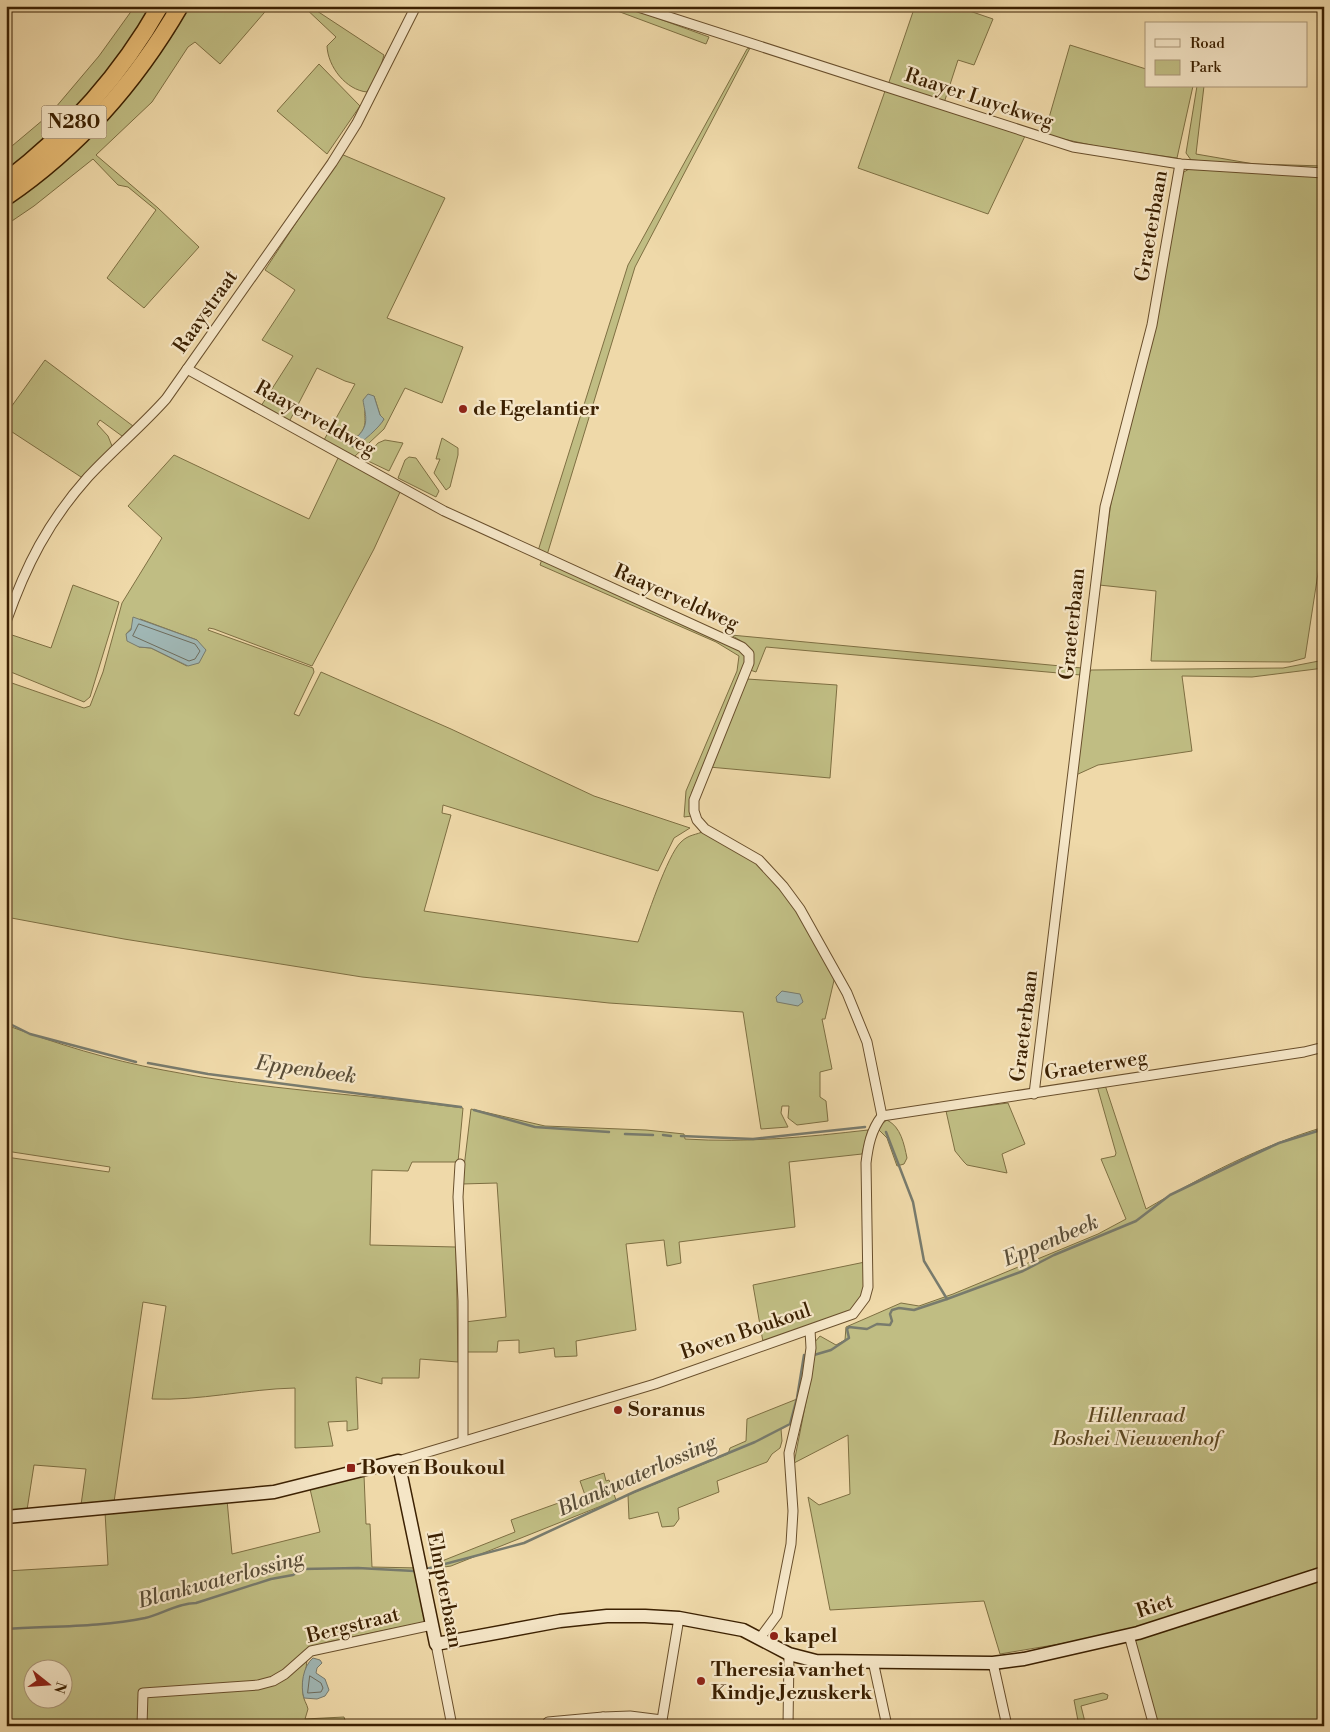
<svg xmlns="http://www.w3.org/2000/svg" width="1330" height="1732" viewBox="0 0 1330 1732" font-family="'Libre Bodoni',serif">
<rect width="100%" height="100%" fill="#efd9a9"/>
<filter id="stains"><feTurbulence type="fractalNoise" baseFrequency=".004" numOctaves="4"/><feColorMatrix values="0 0 0 0 .2 0 0 0 0 .09 0 0 0 0 .02 0 0 0 .5 -.17"/></filter>
<radialGradient id="worn" r=".72"><stop offset=".6" stop-color="#630" stop-opacity="0"/><stop offset="1" stop-color="#630" stop-opacity=".3"/></radialGradient>
<!-- green -->
<g fill="#c0bd83" stroke="#7e6f42" fill-rule="evenodd">
<polygon points="135,6 154,6 115,68 72,115 6,173 6,151 50,114 99,56"/>
<polygon points="188,6 270,6 220,64 195,42 188,47 152,102 96,155 158,208 199,247 144,308 107,278 156,210 128,187 118,185 93,159 34,206 6,225 6,204 146,71 174,33"/>
<path d="M303,6H315L314,9L384,55L379,73L367,92C346,90 328,67 327,46L336,37Z"/>
<polygon points="604,6 624,6 709,37 706,44"/>
<polygon points="915,6 955,6 993,19 974,65 958,60 944,103 888,85"/>
<polygon points="1070,45 1146,69 1146,86 1193,86 1177,158 1105,148 1044,135"/>
<polygon points="750,48 635,267 547,555 538,551 628,265 747,49"/>
<polygon points="319,64 360,106 327,154 277,111"/>
<polygon points="1197,86 1204,86 1196,154 1254,164 1324,166 1324,170 1191,160 1186,153"/>
<polygon points="885,91 1025,136 988,214 858,168"/>
<path d="M341,154L445,198L387,318L463,347L442,403L405,388L384,429L354,457L324,440L355,384L345,381L317,368L289,422L261,406L293,356L262,340L295,290L265,270ZM374,396L380,415L384,419L377,428L353,447L340,439L346,435L358,436C370,424 362,417 366,406C368,402 371,399 374,396Z"/>
<polygon points="1191,168 1324,177 1324,534 1305,658 1290,662 1151,661 1156,591 1099,585 1111,503 1182,173"/>
<polygon points="45,360 133,426 122,436 100,420 97,424 108,436 112,446 81,477 6,428 6,414"/>
<polygon points="442,438 458,448 458,455 450,487 446,490 434,473 440,459 436,459"/>
<polygon points="385,440 403,443 389,471 368,461 366,456 378,443"/>
<path d="M174,455L309,519L339,456L401,490L374,549L312,666L214,629L209,628L208,630L313,668L314,672L294,714L299,716L321,672L451,729L594,796L690,828L674,838L658,871L443,805L442,813L451,815L424,911L638,942C646,921 667,855 681,842C689,834 697,835 704,831L749,855L796,906L835,976L825,1019H822L832,1069L820,1072V1097L826,1101L828,1121L797,1125L788,1118L789,1106H782L781,1113L788,1127L761,1129L743,1012L609,1003L362,977L124,939L6,917V681L84,708L90,706L103,672L122,603L162,538L128,506ZM140,619L197,640L187,666L151,648L139,647L126,634Z"/>
<polygon points="409,457 416,458 439,491 436,497 398,478 405,460"/>
<polygon points="542,559 741,648 746,657 743,673 692,792 690,806 692,816 684,817 686,791 737,671 739,656 716,642 540,565"/>
<polygon points="73,585 119,602 90,697 84,702 6,670 6,643 9,634 51,648"/>
<path d="M731,635L1082,668L1081,675L766,647L756,672L750,670C752,646 751,647 731,635Z"/>
<polygon points="1324,660 1324,668 1252,677 1182,676 1192,751 1098,765 1076,775 1088,675 1091,670 1283,668"/>
<polygon points="747,679 837,685 830,778 709,767"/>
<path d="M6,1025C57,1044 109,1060 163,1070C262,1090 363,1094 463,1108L458,1162H412L408,1171L372,1170L370,1245L456,1247L458,1362L420,1359L419,1378H382V1384L356,1377L358,1429L347,1431V1421L328,1422L333,1446L295,1448V1388C247,1389 200,1401 152,1399L166,1306L143,1302L114,1502L81,1505L86,1469L34,1465L27,1510L6,1512V1157L109,1172L110,1167L6,1151Z"/>
<path d="M1105,1085L1146,1209C1203,1176 1260,1146 1324,1127V1726H1157L1131,1632L1000,1654L984,1601L830,1610L808,1497L819,1505L850,1494L848,1435L794,1463L812,1371L814,1343L820,1336L836,1345L845,1340L846,1327L901,1303L919,1306L953,1294L1098,1234L1126,1219L1101,1159L1115,1156L1116,1153L1097,1086Z"/>
<polygon points="1008,1103 1025,1144 1002,1154 1007,1173 967,1165 964,1162 955,1151 946,1111"/>
<path d="M471,1109L545,1126L646,1130L684,1134L685,1139C747,1143 807,1137 868,1130L862,1154L789,1162L795,1227L679,1242L681,1263L667,1266L664,1240L626,1244L636,1330L576,1341L577,1356L555,1357L554,1348L519,1353V1340L498,1341L497,1352H466L465,1322L506,1317L497,1183L462,1184Z"/>
<path d="M887,1120C901,1127 904,1144 907,1158L904,1164L897,1166L887,1138L879,1130L880,1125Z"/>
<polygon points="865,1262 865,1287 863,1296 852,1310 763,1342 753,1285"/>
<polygon points="797,1399 792,1423 781,1429 782,1441 780,1448 772,1454 767,1462 717,1481 719,1492 678,1508 679,1519 674,1526 662,1527 658,1512 629,1519 628,1495 728,1454 730,1448 746,1441 747,1419"/>
<polygon points="604,1473 606,1481 609,1480 616,1500 451,1566 438,1568 437,1563 515,1532 511,1520 564,1501 566,1504 586,1498 580,1481"/>
<path d="M364,1475L366,1524H370L372,1567L419,1568L425,1622L328,1642L305,1651C311,1665 300,1679 303,1694C303,1699 307,1704 308,1709L305,1719L344,1717L347,1726H6V1571L108,1565L105,1512L227,1500L232,1554L320,1532L310,1489ZM32,1670H62V1700H32Z"/>
<polygon points="1103,1693 1108,1695 1107,1699 1081,1706 1086,1726 1079,1726 1074,1700"/>
</g>
<!-- water -->
<g fill="#a0b7b5" stroke="#787b6d">
<path d="M368,394L374,396L380,415L384,419C381,426 361,444 353,447L340,440L341,436H358C370,424 365,414 363,400Z"/>
<polygon points="133,617 197,640 206,650 199,663 188,666 151,648 139,647 127,641 126,634 131,630"/>
<polygon points="782,991 800,994 803,1002 798,1006 777,1002 776,997"/>
<path d="M313,1658L320,1660L322,1663L317,1668L316,1673L325,1679L329,1690L325,1696L317,1699L304,1698C300,1686 303,1666 313,1658Z"/>
</g>
<g fill="none" stroke-linecap="round" stroke-linejoin="round">
<!-- shore -->
<g stroke="#6e6c5c" stroke-width="1">
<polygon points="139,624 195,644 200,651 195,659 189,661 133,636"/>
<polygon points="310,1676 321,1683 323,1688 321,1692 308,1693"/>
</g>
<!-- stream -->
<g stroke="#787b6d" stroke-width="2.5">
<polyline points="6,1022 30,1034 136,1062"/>
<polyline points="148,1063 208,1074 461,1107"/>
<polyline points="474,1110 535,1127 609,1132"/>
<polyline points="886,1132 913,1202 924,1261 947,1299 1023,1271 1054,1255 1136,1221 1170,1195 1251,1156 1279,1143 1324,1129"/>
<polyline points="625,1134 653,1135"/>
<polyline points="663,1135 671,1136"/>
<polyline points="681,1136 753,1139 865,1127"/>
<polyline points="814,1355 831,1350 849,1338 847,1329 849,1327 867,1329 877,1324 890,1325 892,1321 890,1314 892,1310 899,1308 914,1310 947,1299"/>
<polyline points="426,1569 524,1543 634,1492 755,1442 790,1424 797,1398 804,1355"/>
<path d="M6,1629C50,1626 102,1627 145,1618C162,1614 178,1603 196,1603L271,1579L293,1575L302,1569L358,1568L414,1571"/>
</g>
<defs>
<g id="street">
<polyline points="635,6 1073,147 1180,164 1324,173"/>
<polyline points="187,369 444,511 742,647 749,654 749,663 694,800 694,811 697,820 705,829 759,860 783,886 800,909 847,993 867,1042 882,1116"/>
<path d="M6,622C26,565 48,522 88,477C113,450 141,427 166,399L332,163L357,123L416,6"/>
<polyline points="1034,1094 1105,507 1152,325 1180,164"/>
<polyline points="460,1164 458,1197 463,1301 463,1441"/>
<path d="M398,1461L655,1384L853,1314L865,1298L868,1287L866,1163C868,1146 871,1130 882,1116L1304,1052L1324,1047"/>
<polyline points="1129,1635 1154,1726"/>
<polyline points="760,1638 777,1615 791,1544 793,1511 789,1453 807,1377 811,1348 810,1330"/>
<polyline points="436,1644 452,1726"/>
<polyline points="873,1661 887,1726"/>
<polyline points="993,1663 1007,1726"/>
<polyline points="603,1717 630,1716 662,1720"/>
<polyline points="142,1726 143,1693 258,1685 273,1681 285,1674 311,1651 432,1625"/>
<polyline points="545,1726 548,1722 603,1717 603,1726"/>
<polyline points="661,1726 679,1618"/>
<polyline points="788,1726 789,1654"/>
</g>
<polyline id="secondary" points="6,1517 274,1492 398,1461 436,1644 560,1621 607,1616 645,1616 679,1618 743,1630 789,1654 816,1661 993,1663 1024,1659 1138,1633 1324,1573"/>
<g id="highway">
<path d="M6,181C69,133 121,75 160,6"/>
<path d="M6,197C79,147 136,82 180,6"/>
</g>
</defs>
<!-- street casing -->
<use href="#street" stroke="#694f2c" stroke-width="11"/>
<!-- secondary casing -->
<use href="#secondary" stroke="#3c2102" stroke-width="15"/>
<!-- highway casing -->
<use href="#highway" stroke="#3c2102" stroke-width="19"/>
<!-- street -->
<use href="#street" stroke="#f5e6c7" stroke-width="9"/>
<!-- secondary -->
<use href="#secondary" stroke="#f5e6c7" stroke-width="12"/>
<!-- highway -->
<use href="#highway" stroke="#e8bc74" stroke-width="16"/>
</g>
<!-- markers -->
<g fill="#8f2418" stroke="#f5e6c7" stroke-width="2">
<circle cx="463" cy="409" r="5"/>
<circle cx="618" cy="1410" r="5"/>
<rect x="346" y="1463" width="10" height="10" rx="2.5"/>
<circle cx="774" cy="1636" r="5"/>
<circle cx="701" cy="1681" r="5"/>
</g>
<g text-anchor="middle" dominant-baseline="central" stroke-width="4.5" stroke-linejoin="round" paint-order="stroke">
<!-- shield labels -->
<rect fill="#f5e6c7" stroke="#745c3d" stroke-width="1" x="41.5" y="105.5" width="65" height="33" rx="4"/>
<g font-size="19" font-weight="bold" fill="#3c2102">
<text x="74" y="122">N280</text>
</g>
<!-- street labels -->
<g font-size="20" fill="#3c2102" stroke="#f5e6c7">
<text transform="translate(979 99) rotate(18)">Raayer Luyckweg</text>
<text transform="translate(1152 226) rotate(-80)">Graeterbaan</text>
<text transform="translate(206 312) rotate(-55)">Raaystraat</text>
<text transform="translate(315 419) rotate(29)">Raayerveldweg</text>
<text transform="translate(676 598) rotate(24)">Raayerveldweg</text>
<text transform="translate(1073 624) rotate(-84)">Graeterbaan</text>
<text transform="translate(1025 1026) rotate(-83)">Graeterbaan</text>
<text transform="translate(1096 1066) rotate(-9)">Graeterweg</text>
<text transform="translate(746 1332) rotate(-19)">Boven Boukoul</text>
<text transform="translate(444 1590) rotate(79)">Elmpterbaan</text>
<text transform="translate(1155 1607) rotate(-18)">Riet</text>
<text transform="translate(353 1626) rotate(-14)">Bergstraat</text>
</g>
<!-- poi labels -->
<g font-size="20" font-weight="bold" fill="#3c2102" stroke="#f5e6c7" text-anchor="start">
<text x="473" y="409">de Egelantier</text>
<text x="628" y="1410">Soranus</text>
<text x="361" y="1468">Boven Boukoul</text>
<text x="784" y="1636">kapel</text>
<text x="711" y="1670">Theresia van het<tspan x="711" dy="23">Kindje Jezuskerk</tspan></text>
</g>
<!-- park labels -->
<g font-size="20" font-style="italic" fill="#5d4822" stroke="#f5e6c7">
<text x="1136" y="1416">Hillenraad<tspan x="1136" dy="23">Boshei Nieuwenhof</tspan></text>
</g>
<!-- water labels -->
<g font-size="21" font-style="italic" fill="#5a4e38" stroke="#f5e6c7">
<text transform="translate(306 1070) rotate(8)">Eppenbeek</text>
<text transform="translate(1051 1241) rotate(-23)">Eppenbeek</text>
<text transform="translate(637 1476) rotate(-24)">Blankwaterlossing</text>
<text transform="translate(221 1580) rotate(-15)">Blankwaterlossing</text>
</g>
</g>
<!-- margin -->
<rect width="1330" height="1732" fill="none" stroke="#efd9a9" stroke-width="25"/>
<rect x="8" y="8" width="1315" height="1717" fill="none" stroke="#3c2102" stroke-width="2.5"/>
<rect x="12" y="12" width="1305" height="1707" fill="none" stroke="#3c2102"/>
<!-- legend -->
<rect x="1145" y="22" width="162" height="65" fill="#f5e6c7" stroke="#ab9778"/>
<rect x="1155" y="39" width="25" height="8" fill="#f5e6c7" stroke="#ab9778"/>
<text x="1190" y="48" font-size="15" fill="#3c2102">Road</text>
<rect x="1155" y="60" width="25" height="15" fill="#c0bd83" stroke="#ab9778"/>
<text x="1190" y="72" font-size="15" fill="#3c2102">Park</text>
<!-- north arrow -->
<g transform="translate(48 1684) rotate(107)"><circle r="24" fill="#f5e6c7" stroke="#ab9778"/>
<path d="M0-4L9 19L0 12L-9 19Z" fill="#8f2418"/>
<text y="-8" font-size="14" font-weight="bold" text-anchor="middle" fill="#3c2102">N</text>
</g>
<rect width="100%" height="100%" filter="url(#stains)"/>
<rect width="100%" height="100%" fill="url(#worn)"/>
</svg>
